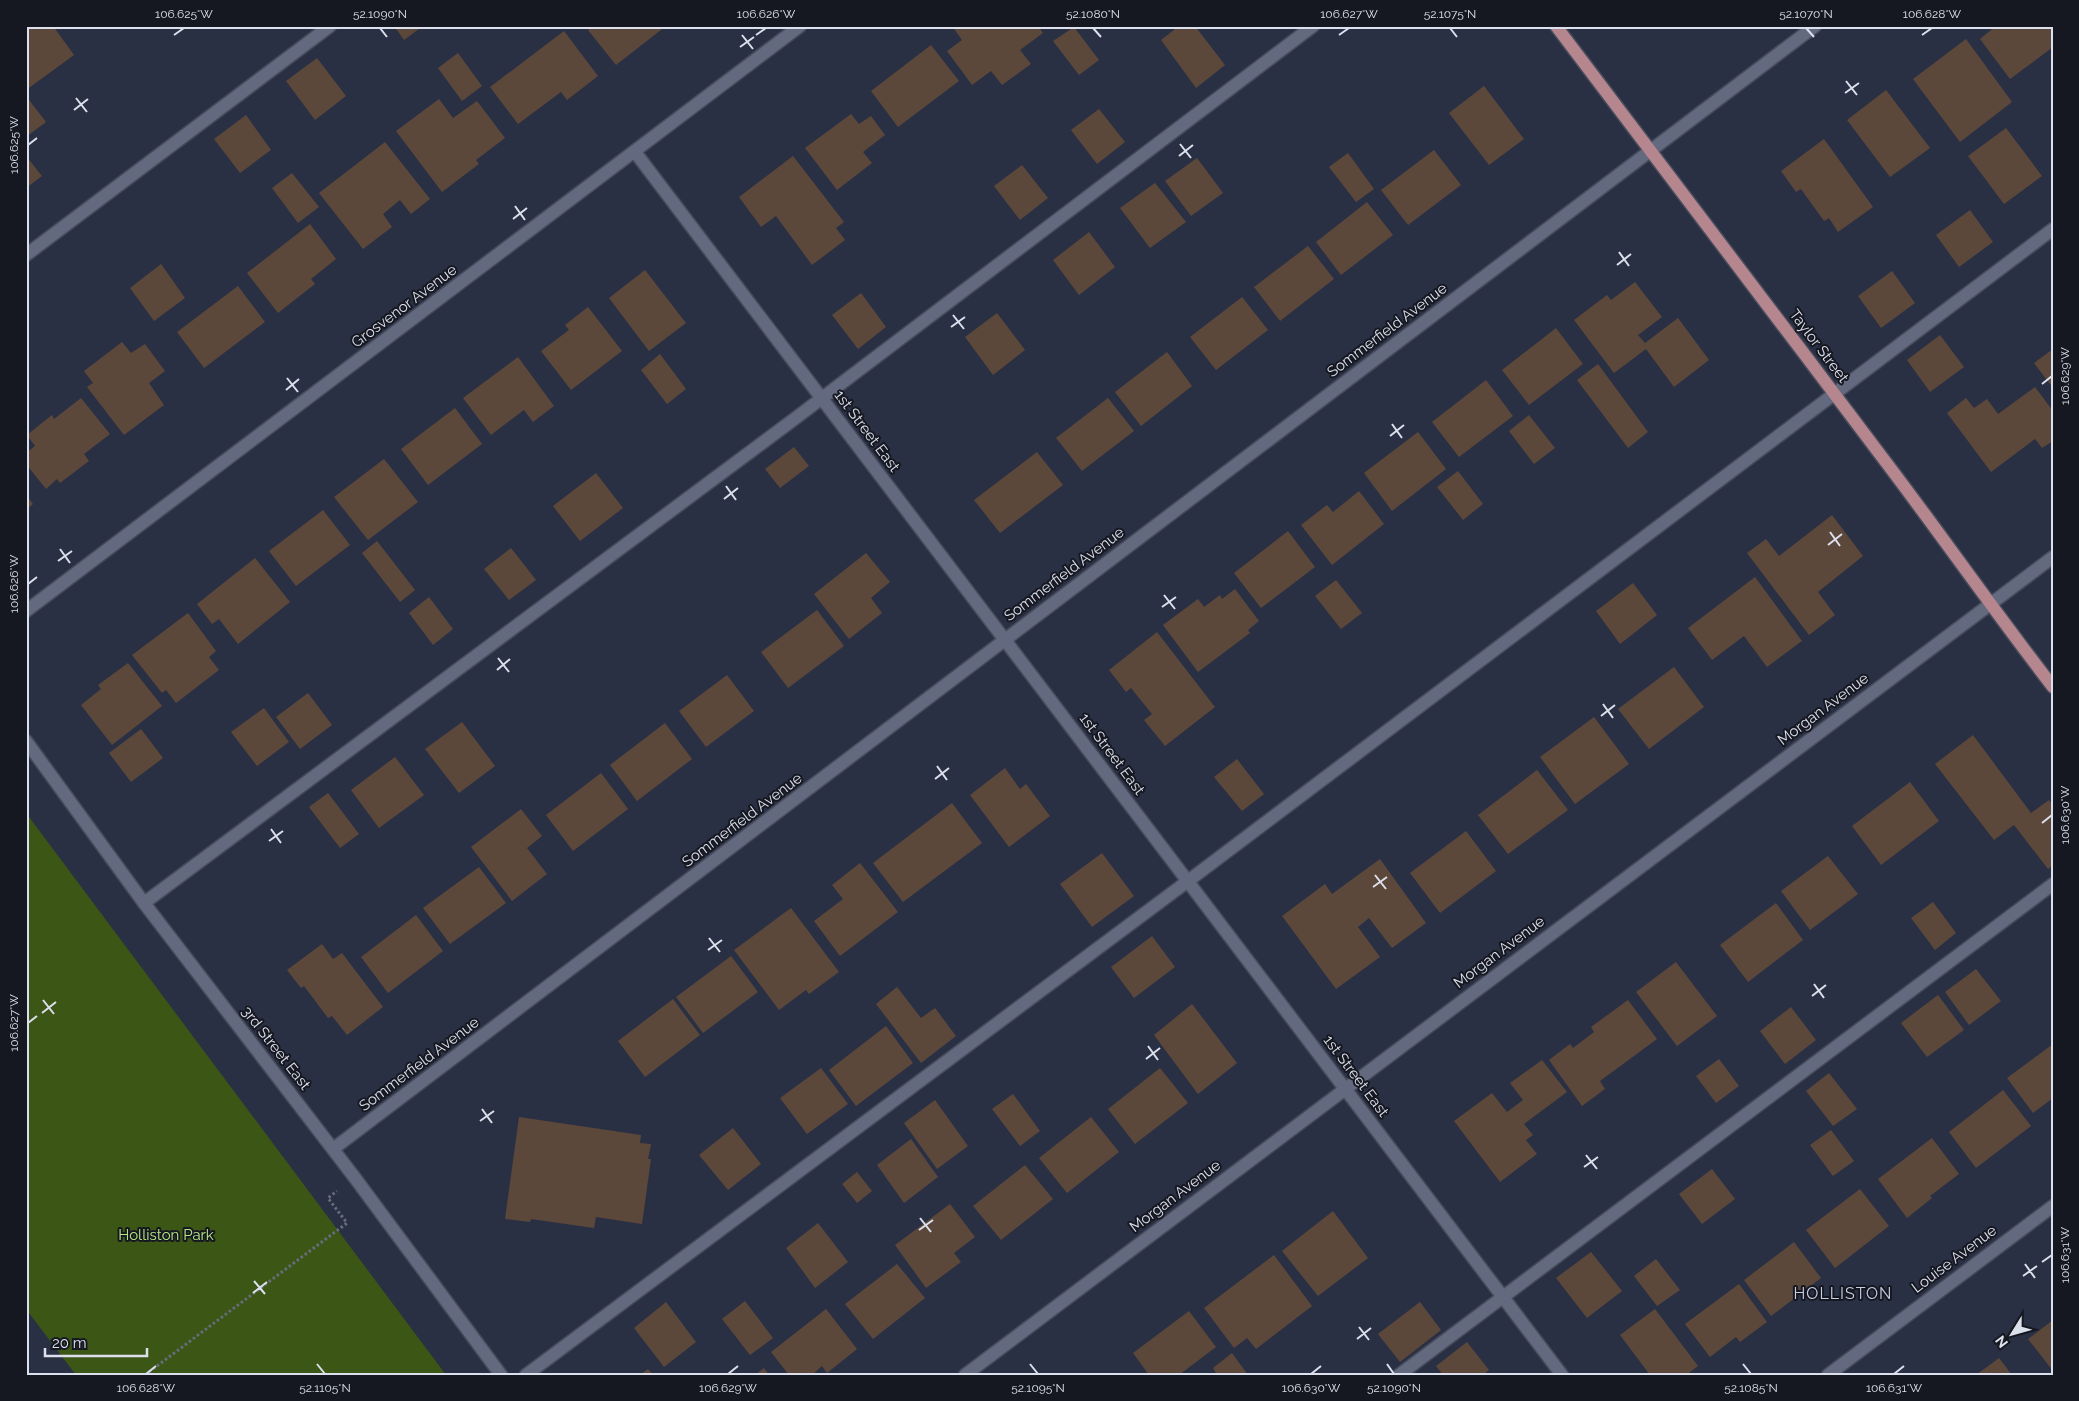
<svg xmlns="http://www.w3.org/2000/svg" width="2079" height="1401" viewBox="0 0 2079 1401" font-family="Raleway,sans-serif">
<rect width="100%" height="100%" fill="#2a3043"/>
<!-- green -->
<polygon fill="#3c5616" points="26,813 446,1375 76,1375 26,1309"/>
<!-- building -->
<g fill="#5c473b">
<polygon points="26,26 53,26 74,55 26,90"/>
<polygon points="394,26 423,26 404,40"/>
<polygon points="593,26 666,26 616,65 588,30"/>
<polygon points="952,26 1038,26 1043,33 1020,50 1031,64 1002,85 991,71 972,85 947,51 962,40"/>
<polygon points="1179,26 1195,26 1225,65 1196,88 1161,40"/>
<polygon points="1996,26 2053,26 2053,47 2010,79 1980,39"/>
<polygon points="1074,27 1099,60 1079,75 1053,41"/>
<polygon points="564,31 598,76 567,100 561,92 518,124 490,87"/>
<polygon points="1966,39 2012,102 1960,142 1913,79"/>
<polygon points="931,45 959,81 898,127 871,91"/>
<polygon points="458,53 482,86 462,101 438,68"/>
<polygon points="317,58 346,96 315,120 286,81"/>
<polygon points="1484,86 1524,139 1489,165 1449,113"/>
<polygon points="1886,90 1930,148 1890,177 1847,120"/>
<polygon points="26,96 46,122 26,137"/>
<polygon points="439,99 453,118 477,101 505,138 476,160 479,164 442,192 396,131"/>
<polygon points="1099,109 1125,142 1097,164 1071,130"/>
<polygon points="851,114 859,124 871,116 885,135 863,152 872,163 837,190 805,148"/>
<polygon points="246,115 271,150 240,173 214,139"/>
<polygon points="2006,128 2042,176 2004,204 1968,156"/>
<polygon points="1824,139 1873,207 1838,232 1829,218 1824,221 1801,189 1796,192 1781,171"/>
<polygon points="385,142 430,199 411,214 400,200 383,214 392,227 363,249 319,193"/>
<polygon points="1434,150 1461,185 1408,225 1381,190"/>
<polygon points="1348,153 1374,189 1356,202 1329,167"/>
<polygon points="26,156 42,176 26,188"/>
<polygon points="793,156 844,222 836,228 845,240 812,265 776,216 761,227 739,197"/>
<polygon points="1197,158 1223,193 1191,216 1165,181"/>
<polygon points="1022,165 1048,198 1020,220 994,186"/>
<polygon points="292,173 319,207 298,223 272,188"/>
<polygon points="1155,183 1186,222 1150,248 1120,208"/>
<polygon points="1367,202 1393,235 1341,275 1316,242"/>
<polygon points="1970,210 1993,242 1959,267 1936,235"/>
<polygon points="310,224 336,259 311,279 315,284 278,313 247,273"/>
<polygon points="1089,232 1115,267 1079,295 1053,260"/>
<polygon points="1308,246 1334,279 1280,321 1254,287"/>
<polygon points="161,264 185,298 154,321 130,288"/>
<polygon points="645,270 686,323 649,351 609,298"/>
<polygon points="1892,271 1915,303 1881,328 1858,296"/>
<polygon points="1635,282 1662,317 1638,335 1645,343 1678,318 1709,360 1674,387 1646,349 1614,373 1574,320 1607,295 1611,300"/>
<polygon points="238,286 265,322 204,368 177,332"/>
<polygon points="861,293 886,327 858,349 832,315"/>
<polygon points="1242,297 1268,330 1216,370 1190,337"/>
<polygon points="588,307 622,351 571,390 541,351 569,330 565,325"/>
<polygon points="997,313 1025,350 993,375 965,337"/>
<polygon points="1556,328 1583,364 1529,405 1502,370"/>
<polygon points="1940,335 1964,367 1930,392 1907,360"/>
<polygon points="122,342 131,353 145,344 165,371 149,383 164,405 124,435 87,387 93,383 84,371"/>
<polygon points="2053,349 2053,388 2034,363"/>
<polygon points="1167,352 1192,386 1141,426 1115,392"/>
<polygon points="660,354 686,389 667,404 641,370"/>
<polygon points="518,357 554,406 533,422 524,410 491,435 463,398"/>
<polygon points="1598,364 1648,432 1628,448 1577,380"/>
<polygon points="1486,380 1513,416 1459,457 1432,422"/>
<polygon points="2035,387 2053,411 2053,441 2042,448 2035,439 1991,472 1947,413 1966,398 1974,408 1987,399 1998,414"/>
<polygon points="81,398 110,434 84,454 89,461 60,483 57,479 46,489 26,464 26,453 35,446 27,435 52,415 54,419"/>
<polygon points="1108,398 1134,431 1082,471 1056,438"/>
<polygon points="455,408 482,444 428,485 401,449"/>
<polygon points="1529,415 1555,448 1534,464 1509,431"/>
<polygon points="1418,432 1446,469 1392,511 1364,473"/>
<polygon points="794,447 809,466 780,488 765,469"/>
<polygon points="1037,452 1063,485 1000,533 974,500"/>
<polygon points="384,459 418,502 368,540 334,497"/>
<polygon points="1458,471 1483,504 1463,520 1437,487"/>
<polygon points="596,473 623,508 580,541 553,506"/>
<polygon points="1359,491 1384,524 1332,565 1301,525 1327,505 1333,512"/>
<polygon points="26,495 33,504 26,510"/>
<polygon points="323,510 350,545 296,586 269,551"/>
<polygon points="1832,515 1863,556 1818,592 1835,615 1809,635 1747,553 1766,539 1779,556"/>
<polygon points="1288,531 1315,567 1261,608 1234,573"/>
<polygon points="377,541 415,590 400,602 362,553"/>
<polygon points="511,548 536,580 509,600 484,569"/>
<polygon points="866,553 890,582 871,598 882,613 849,639 814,594"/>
<polygon points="255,558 290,602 238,644 219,619 212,624 197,604"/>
<polygon points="1755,577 1802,641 1767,667 1744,636 1712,660 1688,628"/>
<polygon points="1336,580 1362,613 1341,629 1315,596"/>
<polygon points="1633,583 1657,615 1620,644 1596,611"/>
<polygon points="1235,589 1259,621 1248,630 1250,633 1198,672 1163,625 1198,599 1204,607 1220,595 1222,599"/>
<polygon points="429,597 453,629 433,645 409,613"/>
<polygon points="817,610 844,646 788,688 761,652"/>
<polygon points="188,613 216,651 209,657 219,670 176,703 166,690 162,693 132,655"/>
<polygon points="1157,632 1215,707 1165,746 1144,720 1152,714 1131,688 1126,692 1109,670"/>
<polygon points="128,663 162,706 112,745 81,705 101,689 98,685"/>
<polygon points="1674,667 1704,707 1649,749 1618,709"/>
<polygon points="727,675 754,711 706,747 679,711"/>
<polygon points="308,693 332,725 300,749 276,717"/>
<polygon points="264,708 289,742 257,766 231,732"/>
<polygon points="1594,717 1629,764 1575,804 1540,757"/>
<polygon points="462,722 495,766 459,793 425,749"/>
<polygon points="665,723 692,759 637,801 610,765"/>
<polygon points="141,729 163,758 131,782 109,753"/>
<polygon points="1973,735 2031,813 2049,800 2053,805 2053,865 2048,869 2014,825 1994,840 1935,764"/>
<polygon points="395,757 424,795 379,828 351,790"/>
<polygon points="1237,759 1264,794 1242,811 1214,777"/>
<polygon points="1005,768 1020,789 1026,784 1050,816 1009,847 970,795"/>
<polygon points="1537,770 1568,810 1508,854 1478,815"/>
<polygon points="601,773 628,809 573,851 546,815"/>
<polygon points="1910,782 1939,821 1881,865 1852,826"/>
<polygon points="328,793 359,834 340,848 309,807"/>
<polygon points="952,803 982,843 903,902 873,863"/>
<polygon points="521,809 542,836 527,848 547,874 512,901 471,847"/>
<polygon points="1466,831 1496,871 1440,913 1410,873"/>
<polygon points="1102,853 1134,896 1092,927 1060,884"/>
<polygon points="1828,856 1858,894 1810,930 1781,891"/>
<polygon points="1380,859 1426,923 1392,948 1369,918 1358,927 1380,957 1336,989 1282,916 1325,884 1332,894"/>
<polygon points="860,863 898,912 840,956 814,921 843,899 832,885"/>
<polygon points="479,867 506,903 450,944 423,908"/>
<polygon points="1933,902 1956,933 1935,950 1911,918"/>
<polygon points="1776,903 1803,940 1748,982 1720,945"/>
<polygon points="791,908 839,972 809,994 806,990 779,1010 734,950"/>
<polygon points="416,915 443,951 388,993 361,957"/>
<polygon points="1152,936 1175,967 1134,998 1111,967"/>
<polygon points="322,944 333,959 342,953 383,1007 347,1035 332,1016 328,1018 304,986 301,988 287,970"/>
<polygon points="731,956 758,992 703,1033 676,997"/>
<polygon points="1676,962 1717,1016 1677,1046 1636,992"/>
<polygon points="1976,969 2001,1001 1969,1025 1945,992"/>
<polygon points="897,987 921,1018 935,1008 956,1036 921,1063 876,1004"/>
<polygon points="1938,995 1964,1030 1927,1057 1901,1023"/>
<polygon points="673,999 700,1035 645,1077 618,1041"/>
<polygon points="1628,1000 1657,1039 1600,1081 1605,1089 1582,1106 1549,1060 1570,1044 1573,1048 1594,1032 1591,1027"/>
<polygon points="1192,1004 1237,1063 1198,1094 1154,1035"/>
<polygon points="1791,1007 1816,1040 1785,1064 1760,1031"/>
<polygon points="886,1026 913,1063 856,1106 829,1070"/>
<polygon points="2053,1044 2053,1098 2033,1113 2007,1078"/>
<polygon points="1719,1059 1739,1086 1716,1103 1696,1076"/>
<polygon points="1542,1060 1567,1092 1524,1124 1533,1135 1526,1140 1537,1154 1500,1182 1454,1121 1492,1093 1507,1112 1523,1100 1510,1083"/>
<polygon points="821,1068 848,1104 807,1134 780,1098"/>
<polygon points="1160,1068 1188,1103 1135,1144 1108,1109"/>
<polygon points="1829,1073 1857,1109 1833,1126 1806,1091"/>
<polygon points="2003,1090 2031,1126 1976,1168 1949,1132"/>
<polygon points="1013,1094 1040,1131 1020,1146 992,1109"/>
<polygon points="935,1100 968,1146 937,1169 904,1123"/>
<polygon points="519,1117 641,1135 640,1143 651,1144 648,1159 651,1159 642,1224 596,1217 594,1228 531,1219 530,1222 505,1219"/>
<polygon points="1091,1117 1119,1152 1067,1193 1039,1158"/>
<polygon points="733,1128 761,1164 728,1190 699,1155"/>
<polygon points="1831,1130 1854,1161 1833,1176 1810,1145"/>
<polygon points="1932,1138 1959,1174 1930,1196 1932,1198 1907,1218 1878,1179"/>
<polygon points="911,1139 938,1177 904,1203 877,1165"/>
<polygon points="1025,1165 1053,1199 1001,1240 973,1206"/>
<polygon points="1712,1169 1735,1199 1702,1224 1679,1194"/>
<polygon points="857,1172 872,1191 857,1203 842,1184"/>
<polygon points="1860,1189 1889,1226 1835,1268 1806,1230"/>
<polygon points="950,1204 975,1237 954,1253 961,1262 926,1288 895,1245"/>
<polygon points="1333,1211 1368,1258 1318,1296 1282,1251"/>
<polygon points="818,1223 848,1262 815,1288 786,1248"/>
<polygon points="1794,1242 1821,1278 1771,1316 1744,1280"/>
<polygon points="1591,1252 1622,1291 1587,1318 1556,1278"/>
<polygon points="1274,1255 1312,1306 1256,1349 1247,1338 1234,1348 1204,1308"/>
<polygon points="1656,1259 1680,1290 1657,1306 1634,1276"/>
<polygon points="897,1264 925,1298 873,1339 845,1304"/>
<polygon points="1739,1284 1767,1322 1740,1342 1736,1337 1710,1357 1685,1324"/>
<polygon points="745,1301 773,1338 750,1355 722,1319"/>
<polygon points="666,1302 696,1342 664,1367 634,1328"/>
<polygon points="1420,1302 1441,1330 1400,1362 1378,1334"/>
<polygon points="826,1309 857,1349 827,1373 822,1366 812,1375 789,1375 771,1352"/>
<polygon points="1655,1309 1698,1366 1686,1375 1650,1375 1620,1335"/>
<polygon points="1189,1311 1216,1347 1179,1375 1149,1375 1133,1353"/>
<polygon points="2053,1320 2053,1371 2028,1339"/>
<polygon points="1467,1342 1489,1370 1483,1375 1443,1375 1436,1366"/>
<polygon points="1232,1353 1248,1375 1217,1375 1213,1368"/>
<polygon points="1999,1358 2012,1375 1976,1375"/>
<polygon points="764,1368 769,1375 755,1375"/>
<polygon points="648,1369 653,1375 640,1375"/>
</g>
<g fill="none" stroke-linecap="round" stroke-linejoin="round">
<defs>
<g id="minor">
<polyline points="635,152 1562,1375"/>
<polyline points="26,255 330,26"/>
<polyline points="26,611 800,26"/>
<polyline points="26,741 144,903 355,1178 501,1375"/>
<polyline points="144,903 797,417 1313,26"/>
<polyline points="333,1149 1815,26"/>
<polyline points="526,1375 1188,881 2053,229"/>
<polyline points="965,1375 2053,557"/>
<polyline points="1399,1375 2053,884"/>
<polyline points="1828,1375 2053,1206"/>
</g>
<path id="major" d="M1556,26C1664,171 1774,313 1882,457C1940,533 1994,611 2053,687"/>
</defs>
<!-- minor casing -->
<use href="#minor" stroke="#474c5c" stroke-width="15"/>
<!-- major casing -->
<use href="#major" stroke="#474c5c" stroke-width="15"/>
<!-- path -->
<polyline stroke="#686d7e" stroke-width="3" stroke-dasharray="2.5 2.5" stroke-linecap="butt" points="145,1375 347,1223 328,1198 337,1191"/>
<!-- minor -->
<use href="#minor" stroke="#63697f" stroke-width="12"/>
<!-- major -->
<use href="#major" stroke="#b6868f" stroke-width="12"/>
</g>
<!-- ticks -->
<path fill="none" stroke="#dce0ec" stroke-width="2" d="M380,28L387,37M1093,28L1101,37M1450,28L1457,37M1806,28L1814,37M174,35L184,28M742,35L753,49M756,35L766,28M1339,35L1349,28M1922,35L1932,28M740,47L754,37M1846,81L1857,95M1845,93L1859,83M76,98L87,112M74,110L88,99M1180,144L1191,158M28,145L37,138M1179,156L1193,145M515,206L525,220M513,219L527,208M1619,252L1629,266M1617,265L1631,254M953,315L964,329M951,327L965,317M287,378L298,392M2042,384L2052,376M286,390L299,379M1392,424L1402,438M1390,436L1404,425M726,486L736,500M724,499L738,488M1830,532L1840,546M1828,545L1842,534M60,549L70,563M58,561L72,551M28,584L37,577M1164,595L1175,609M1162,607L1176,597M498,658L509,672M497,670L510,659M1603,704L1613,718M1601,716L1615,705M937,766L947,780M935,779L949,768M2042,823L2052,815M271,829L281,843M269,841L283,831M1375,875L1386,889M1373,887L1387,877M709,938L720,952M708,950L722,940M1814,984L1824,998M1812,996L1826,985M43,1000L54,1014M42,1013L56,1002M28,1023L37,1016M1148,1046L1158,1060M1146,1059L1160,1048M482,1109L492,1123M480,1121L494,1111M1586,1155L1597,1169M1584,1167L1598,1157M920,1218L931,1232M919,1230L933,1220M2042,1262L2052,1255M2025,1264L2035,1278M2023,1276L2037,1266M254,1281L265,1294M253,1293L267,1282M1359,1327L1369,1340M1357,1339L1371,1328M317,1364L325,1374M1030,1364L1038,1374M1387,1364L1394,1374M1743,1364L1751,1374M146,1374L156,1366M728,1374L738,1366M1311,1374L1321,1366M1894,1374L1904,1366"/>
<g text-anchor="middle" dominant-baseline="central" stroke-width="4" stroke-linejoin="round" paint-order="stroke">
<!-- street labels -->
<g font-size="15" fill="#dce0ec" stroke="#161821">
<text transform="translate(404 306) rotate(-37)">Grosvenor Avenue</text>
<text transform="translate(1387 330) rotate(-37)">Sommerfield Avenue</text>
<text transform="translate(1819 346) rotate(53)">Taylor Street</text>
<text transform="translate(867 431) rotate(53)">1st Street East</text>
<text transform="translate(1064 574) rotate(-37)">Sommerfield Avenue</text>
<text transform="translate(1823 709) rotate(-37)">Morgan Avenue</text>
<text transform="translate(1112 754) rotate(53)">1st Street East</text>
<text transform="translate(742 820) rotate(-37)">Sommerfield Avenue</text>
<text transform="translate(1499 952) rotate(-37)">Morgan Avenue</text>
<text transform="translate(276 1048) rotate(52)">3rd Street East</text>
<text transform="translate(419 1064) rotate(-37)">Sommerfield Avenue</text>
<text transform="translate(1356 1076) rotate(53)">1st Street East</text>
<text transform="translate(1175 1196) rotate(-37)">Morgan Avenue</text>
<text transform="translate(1954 1259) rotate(-37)">Louise Avenue</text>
</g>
<!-- park labels -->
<g font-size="15" fill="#b7e584" stroke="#161821">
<text x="166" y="1235">Holliston Park</text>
</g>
<!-- neighbourhood labels -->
<g font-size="16" letter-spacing="1" fill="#c6cde5" stroke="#161821">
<text x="1843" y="1293">HOLLISTON</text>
</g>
</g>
<!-- border -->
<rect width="2079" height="1401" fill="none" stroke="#161821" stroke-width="55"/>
<!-- north arrow -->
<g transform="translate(2012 1334) rotate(233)" stroke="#161821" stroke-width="4" paint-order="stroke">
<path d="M0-4L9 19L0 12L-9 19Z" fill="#dce0ec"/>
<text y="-8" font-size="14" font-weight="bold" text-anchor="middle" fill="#dce0ec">N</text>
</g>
<!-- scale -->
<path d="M45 1348v8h102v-8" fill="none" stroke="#dce0ec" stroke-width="2.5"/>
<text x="52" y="1348" font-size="15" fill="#dce0ec" stroke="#161821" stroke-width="4" paint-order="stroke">20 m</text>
<rect x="28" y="28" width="2024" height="1346" fill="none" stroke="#dce0ec" stroke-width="2"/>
<g font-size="12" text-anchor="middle" fill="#dce0ec">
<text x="184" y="18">106.625°W</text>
<text x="380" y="18">52.1090°N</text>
<text x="766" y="18">106.626°W</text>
<text x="1093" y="18">52.1080°N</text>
<text x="1349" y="18">106.627°W</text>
<text x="1450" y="18">52.1075°N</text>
<text x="1806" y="18">52.1070°N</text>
<text x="1932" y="18">106.628°W</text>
<text transform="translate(14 145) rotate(-90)" y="4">106.625°W</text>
<text transform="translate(2065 376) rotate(-90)" y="4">106.629°W</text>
<text transform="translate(14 584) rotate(-90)" y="4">106.626°W</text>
<text transform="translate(2065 815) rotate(-90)" y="4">106.630°W</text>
<text transform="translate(14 1023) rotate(-90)" y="4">106.627°W</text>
<text transform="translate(2065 1255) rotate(-90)" y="4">106.631°W</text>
<text x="146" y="1392">106.628°W</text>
<text x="325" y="1392">52.1105°N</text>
<text x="728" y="1392">106.629°W</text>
<text x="1038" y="1392">52.1095°N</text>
<text x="1311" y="1392">106.630°W</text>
<text x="1394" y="1392">52.1090°N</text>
<text x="1751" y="1392">52.1085°N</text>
<text x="1894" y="1392">106.631°W</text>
</g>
</svg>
